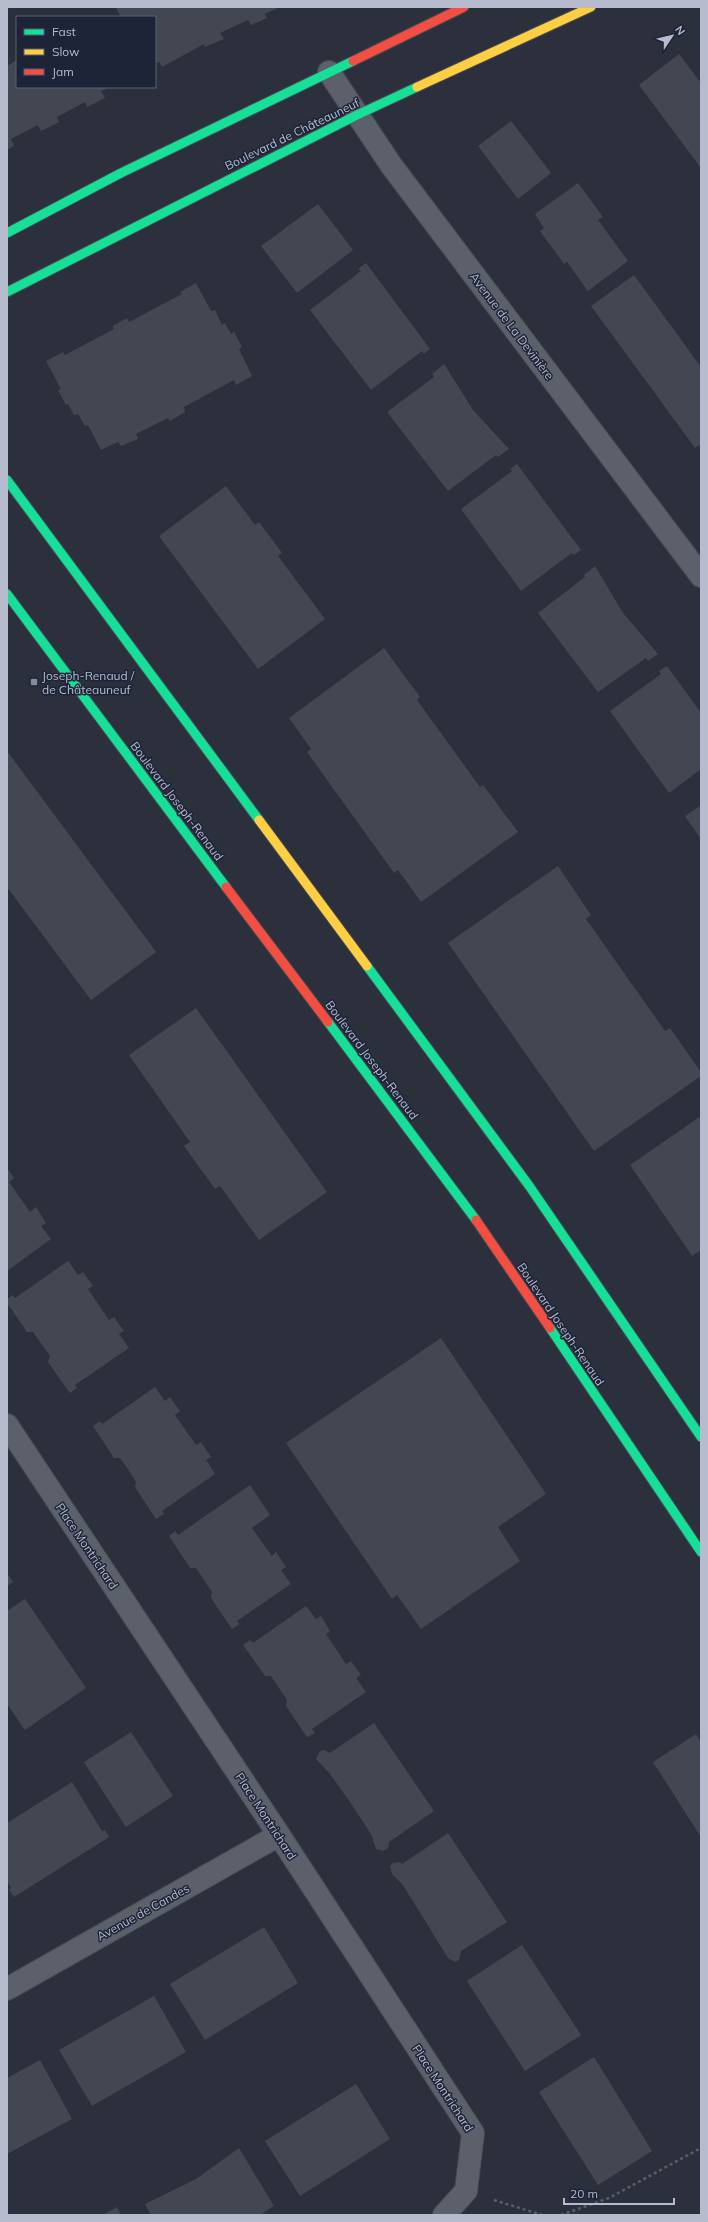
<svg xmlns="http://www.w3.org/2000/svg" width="708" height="2222" viewBox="0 0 708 2222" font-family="Mulish,sans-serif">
<rect width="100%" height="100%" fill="#2b303c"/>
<!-- building -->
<g fill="#434752">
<polygon points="118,7 280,7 265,14 267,18 251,25 248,20 220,33 224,39 205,47 204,44 162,67 159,62 155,64 155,17 121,17 116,8"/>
<polygon points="679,54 701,83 701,168 639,85"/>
<polygon points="17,60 17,87 110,87 101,91 105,98 87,107 85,102 57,117 59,122 41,131 38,125 11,139 14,146 7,150 7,66"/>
<polygon points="511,121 551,173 518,199 478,146"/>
<polygon points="578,183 603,217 598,220 628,261 588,291 567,262 564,264 540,231 544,228 535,214"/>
<polygon points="318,204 353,250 297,293 261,246"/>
<polygon points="366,263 430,349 424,354 422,351 371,390 310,310 361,271 358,269"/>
<polygon points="634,275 701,367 701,444 695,448 591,306"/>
<polygon points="196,283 211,311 215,310 222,325 225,323 231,334 234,332 242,347 239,349 252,376 236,385 234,380 184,407 185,412 170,421 168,418 136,434 138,439 121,446 118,442 101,450 88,425 85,426 78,414 74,415 68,404 66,405 58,390 61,389 46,361 63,352 65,355 114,329 113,326 127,318 129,322 182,294 180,292"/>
<polygon points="444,364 473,410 509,449 498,457 496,455 448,491 387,412 434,377 432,374"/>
<polygon points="517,464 581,550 574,555 572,553 521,591 461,509 512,471 510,469"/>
<polygon points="226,486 255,525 259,522 282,553 278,556 325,619 258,669 159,536"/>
<polygon points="595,566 623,613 658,654 648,661 646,658 598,692 538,613 585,577 584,575"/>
<polygon points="384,648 420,697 417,700 480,787 483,785 518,832 421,902 398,870 394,873 307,752 311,749 289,718"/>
<polygon points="667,666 701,713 701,769 669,793 610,711 661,674 659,671"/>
<polygon points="7,751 156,952 91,1000 7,887"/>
<polygon points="701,805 701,839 685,816"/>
<polygon points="558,866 591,915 586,919 665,1031 670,1028 701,1072 701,1076 594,1151 448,943"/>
<polygon points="196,1008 327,1192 259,1240 220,1186 215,1189 184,1146 190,1142 129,1055"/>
<polygon points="701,1116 701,1250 692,1256 630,1165"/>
<polygon points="7,1168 14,1178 9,1182 30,1212 36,1207 46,1223 41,1226 51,1239 7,1271"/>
<polygon points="68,1261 78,1275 83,1272 93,1286 88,1289 109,1320 114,1317 124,1331 119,1334 129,1348 75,1385 77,1388 70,1393 48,1362 50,1356 33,1332 27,1332 7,1303 7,1299 13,1295 15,1298"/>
<polygon points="441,1338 546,1494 498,1527 520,1561 421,1629 397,1595 392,1599 286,1443"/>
<polygon points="155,1387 165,1401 170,1397 180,1411 175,1415 196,1445 201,1442 211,1457 206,1460 215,1474 162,1511 164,1514 156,1519 135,1487 136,1482 128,1469 120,1458 114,1458 93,1426 100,1421 102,1424"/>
<polygon points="250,1485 270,1515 252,1528 272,1556 276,1552 286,1567 281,1570 291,1584 237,1621 240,1624 232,1629 211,1598 212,1592 196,1568 190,1568 169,1536 175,1531 178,1535"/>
<polygon points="7,1573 13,1582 7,1586"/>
<polygon points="25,1599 86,1688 25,1730 7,1704 7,1611"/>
<polygon points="306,1606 316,1619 321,1616 330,1631 326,1634 346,1664 351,1661 361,1675 356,1678 366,1692 312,1729 315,1733 307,1737 286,1706 287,1700 271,1676 265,1676 243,1645 250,1640 253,1643"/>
<polygon points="374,1723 434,1811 389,1842 388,1848 383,1851 376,1849 371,1834 350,1802 330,1774 316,1759 320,1751 324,1750 330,1753"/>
<polygon points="131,1732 173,1796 126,1827 84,1762"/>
<polygon points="696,1734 701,1743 701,1837 653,1762"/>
<polygon points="72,1782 102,1831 105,1830 109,1837 14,1897 9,1890 11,1888 7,1881 7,1823"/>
<polygon points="448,1833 507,1922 461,1951 459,1960 455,1962 448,1958 403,1885 392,1874 390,1866 393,1863 400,1862 402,1864"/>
<polygon points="264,1927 298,1983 205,2040 170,1984"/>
<polygon points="522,1945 581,2035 525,2071 467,1981"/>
<polygon points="154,1996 186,2052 92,2106 59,2050"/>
<polygon points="594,2057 652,2151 598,2185 539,2092"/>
<polygon points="40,2060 72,2119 7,2154 7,2078"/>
<polygon points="356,2084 390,2139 300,2196 265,2141"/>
<polygon points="239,2148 274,2206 260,2215 151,2215 145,2204 196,2179"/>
<polygon points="117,2207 121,2215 103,2215"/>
</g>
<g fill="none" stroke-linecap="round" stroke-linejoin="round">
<defs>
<g id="street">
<polyline points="329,72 391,165 701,576"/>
<polyline points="7,1425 279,1835 473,2133 466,2191 444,2215"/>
<polyline points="7,1989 279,1835"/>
</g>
<g id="fast">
<polyline points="7,233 121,173 353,61"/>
<polyline points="7,292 357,115 417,87"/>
<polyline points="7,480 259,820"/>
<polyline points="7,594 226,887"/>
<polyline points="367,966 530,1187 701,1437"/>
<polyline points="328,1022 476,1220"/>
<polyline points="550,1328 701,1552"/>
</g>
<g id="slow">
<polyline points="417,87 591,7"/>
<polyline points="259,820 367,966"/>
</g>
<g id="jam">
<polyline points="353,61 464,7"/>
<polyline points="226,887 328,1022"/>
<polyline points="476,1220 550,1328"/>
</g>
</defs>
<!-- street casing -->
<use href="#street" stroke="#484b55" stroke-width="24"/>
<!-- fast casing -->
<use href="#fast" stroke="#484b55" stroke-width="11"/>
<!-- slow casing -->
<use href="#slow" stroke="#484b55" stroke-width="11"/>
<!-- jam casing -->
<use href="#jam" stroke="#484b55" stroke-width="11"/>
<!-- path -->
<g stroke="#5a5e67" stroke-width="2.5" stroke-dasharray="3 3" stroke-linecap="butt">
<polyline points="494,2200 542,2215"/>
<polyline points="561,2215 609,2198 701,2148"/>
</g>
<!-- street -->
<use href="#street" stroke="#5c606a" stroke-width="22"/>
<!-- fast -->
<use href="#fast" stroke="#16e098" stroke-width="9"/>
<!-- slow -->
<use href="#slow" stroke="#ffcf43" stroke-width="9"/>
<!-- jam -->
<use href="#jam" stroke="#f24e42" stroke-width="9"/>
</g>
<!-- markers -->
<rect fill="#858a9a" stroke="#1d2438" stroke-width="1.5" x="30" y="678" width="8" height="8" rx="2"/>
<g text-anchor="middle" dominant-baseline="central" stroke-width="3" stroke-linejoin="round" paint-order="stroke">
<!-- street labels -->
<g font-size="12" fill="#b6bbcd" stroke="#1d2438">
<text transform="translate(292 134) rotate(-26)">Boulevard de Châteauneuf</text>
<text transform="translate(512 326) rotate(53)">Avenue de La Devinière</text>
<text transform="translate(177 801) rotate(53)">Boulevard Joseph-Renaud</text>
<text transform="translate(372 1060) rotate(53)">Boulevard Joseph-Renaud</text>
<text transform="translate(561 1324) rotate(56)">Boulevard Joseph-Renaud</text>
<text transform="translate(87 1546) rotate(56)">Place Montrichard</text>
<text transform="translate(266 1816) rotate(57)">Place Montrichard</text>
<text transform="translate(143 1912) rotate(-29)">Avenue de Candes</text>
<text transform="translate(443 2088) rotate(57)">Place Montrichard</text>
</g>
<!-- poi labels -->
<g font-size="12" fill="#b6bbcd" stroke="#1d2438" text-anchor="start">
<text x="42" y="675">Joseph-Renaud /<tspan x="42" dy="14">de Châteauneuf</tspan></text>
</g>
</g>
<!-- border -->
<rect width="708" height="2222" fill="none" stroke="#b6bbcd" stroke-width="16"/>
<!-- legend -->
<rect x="16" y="16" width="140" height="72" fill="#1d2438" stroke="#5a6074"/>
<rect x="24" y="29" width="20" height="6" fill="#16e098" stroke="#5a6074"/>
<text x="52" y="36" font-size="12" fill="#b6bbcd">Fast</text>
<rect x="24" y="49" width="20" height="6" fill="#ffcf43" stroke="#5a6074"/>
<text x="52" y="56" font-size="12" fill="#b6bbcd">Slow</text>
<rect x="24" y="69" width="20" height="6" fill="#f24e42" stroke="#5a6074"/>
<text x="52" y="76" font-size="12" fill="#b6bbcd">Jam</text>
<!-- north arrow -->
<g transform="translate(672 36) rotate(55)" stroke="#1d2438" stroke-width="3" paint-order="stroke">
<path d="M0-3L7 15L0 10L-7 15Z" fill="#b6bbcd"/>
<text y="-6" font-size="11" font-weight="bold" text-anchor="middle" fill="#b6bbcd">N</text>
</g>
<!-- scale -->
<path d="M564 2198v6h110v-6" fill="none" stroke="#b6bbcd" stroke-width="2"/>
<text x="570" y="2198" font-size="12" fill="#b6bbcd" stroke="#1d2438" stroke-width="3" paint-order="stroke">20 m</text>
</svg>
